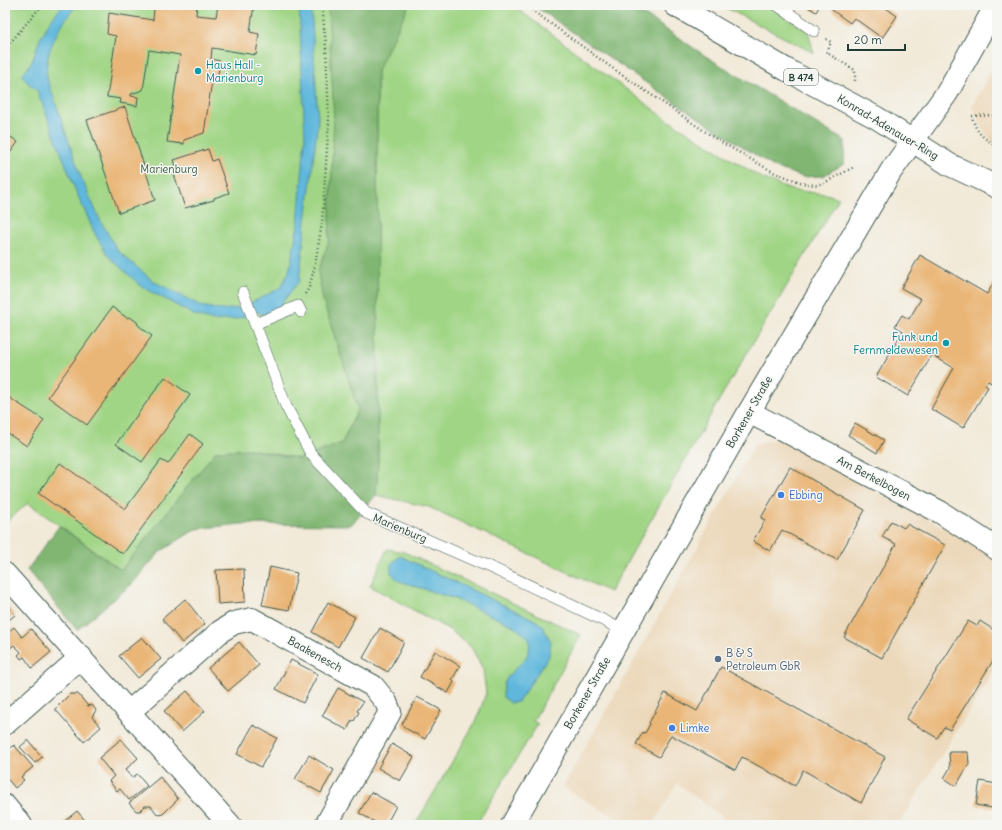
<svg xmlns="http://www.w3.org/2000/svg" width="1002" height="830" viewBox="0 0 1002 830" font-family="Delius,sans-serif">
<rect width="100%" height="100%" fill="#f6f6f2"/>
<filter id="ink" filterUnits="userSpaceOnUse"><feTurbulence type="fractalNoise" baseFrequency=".025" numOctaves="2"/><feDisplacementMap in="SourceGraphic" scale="8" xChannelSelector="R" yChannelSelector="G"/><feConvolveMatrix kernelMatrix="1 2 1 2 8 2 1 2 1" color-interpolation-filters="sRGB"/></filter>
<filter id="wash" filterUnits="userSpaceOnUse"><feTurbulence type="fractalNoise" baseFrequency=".012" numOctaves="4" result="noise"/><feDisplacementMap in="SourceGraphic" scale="16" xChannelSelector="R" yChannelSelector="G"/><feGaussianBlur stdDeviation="0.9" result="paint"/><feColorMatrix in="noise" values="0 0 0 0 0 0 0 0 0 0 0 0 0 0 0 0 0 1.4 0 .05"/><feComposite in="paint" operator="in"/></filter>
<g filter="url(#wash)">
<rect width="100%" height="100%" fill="#f2ead9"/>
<!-- built -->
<g fill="#ecd8ba">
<polygon points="997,60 997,143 993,142 984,131 972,106"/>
<polygon points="777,439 970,541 997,557 997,666 898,825 733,825 677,783 653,825 628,825 563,787 755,444"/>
</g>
<!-- green -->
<g fill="#a0d585" stroke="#60895c">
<polygon points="5,5 328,5 334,118 329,241 318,272 323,300 358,409 342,443 301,459 250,449 216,451 121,570 28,503 5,523"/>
<polygon points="409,5 512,5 665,118 760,177 791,190 826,194 839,198 722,395 610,592 429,507 376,495 378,463 377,71"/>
<polygon points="720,5 767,5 808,31 814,53"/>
<polygon points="387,549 404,552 581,635 533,721 538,724 476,825 415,825 477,719 486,693 483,669 471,647 450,630 370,586"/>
</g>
<!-- forest -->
<g fill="#80b672" stroke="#507a53">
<polygon points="328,5 409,5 377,71 378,463 376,495 351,525 241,524 196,529 160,552 132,584 77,630 27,570 59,526 121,570 216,451 250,449 301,459 342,443 358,409 323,300 318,272 329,241 334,118"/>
<polygon points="533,5 630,5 707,57 845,141 844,164 823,176 803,177 774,167 680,106"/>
</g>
<!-- water -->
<g fill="#5fb7dc" stroke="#3f7a88">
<path d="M63,5H77C63,21 50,41 47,63C46,68 47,73 47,78L82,180L101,222L118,251L153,281L201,306L221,310L238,308L257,300L280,288L289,272L298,225L305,138L299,5H311L318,120L299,281L282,303L279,309L265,316L259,312L236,319L213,321L194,315L141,286L109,257L95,234L75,189L37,90L27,82L22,75L32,62L39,41L50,21Z"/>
<path d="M400,556L531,618L542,625L551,642L549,656L518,702L510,703L503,697C503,693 503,688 504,684C511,666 534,662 529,638L512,625L455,599L399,581L391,573V564Z"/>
</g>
<g id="blocks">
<!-- building -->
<g fill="#eab677">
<polygon points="133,5 197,5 196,15 216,17 218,5 254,5 250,32 259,34 256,55 212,48 211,59 220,61 217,81 212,81 204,133 184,140 184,144 167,142 180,55 149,50 143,90 131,94 131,96 138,97 137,106 120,103 121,99 107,97 116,36 107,34 109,13 153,20 154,9 132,6"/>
<polygon points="805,5 820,5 816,12"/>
<polygon points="836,5 882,5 897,16 882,38 854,18 850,23 832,10"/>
<polygon points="125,107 155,200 119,213 87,120"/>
<polygon points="5,133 18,142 5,160"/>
<polygon points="208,149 212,161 217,159 229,193 214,198 214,200 185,208 173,171 177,170 174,160"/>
<polygon points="920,255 987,294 997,277 997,376 993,384 988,381 985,385 988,387 963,428 931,409 954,368 932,355 908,396 876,377 903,331 895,326 902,315 909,319 921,299 901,288"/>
<polygon points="112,307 127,318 130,317 137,322 138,325 152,336 87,425 48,397"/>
<polygon points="165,377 190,395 142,462 116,444"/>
<polygon points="5,395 44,420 27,446 5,432"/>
<polygon points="855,423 884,440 877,453 848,435"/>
<polygon points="190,434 203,444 123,554 38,493 60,463 125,509 161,460 168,464"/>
<polygon points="790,467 865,510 837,560 782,530 770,551 753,541 765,520 761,518"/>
<polygon points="891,521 904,528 907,524 945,545 882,658 844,637 896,544 882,537"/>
<polygon points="270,567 297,573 289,610 262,605"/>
<polygon points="244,569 245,602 218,604 216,570"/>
<polygon points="185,599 205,624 182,643 162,619"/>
<polygon points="5,602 15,615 5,623"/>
<polygon points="328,602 355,617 338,647 312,632"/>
<polygon points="968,621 977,626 980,621 997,632 997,654 950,730 944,727 937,738 906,719"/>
<polygon points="14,627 22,637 31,629 51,652 32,668 24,657 21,659 18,655 21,652 14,645 5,652 5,635"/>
<polygon points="380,628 404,642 388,672 363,658"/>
<polygon points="142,637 161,659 138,678 119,656"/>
<polygon points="239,642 259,665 228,691 208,668"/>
<polygon points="435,651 460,666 452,680 454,682 448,693 420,677"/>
<polygon points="291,660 318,674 303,703 276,689"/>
<polygon points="721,667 885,757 861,803 803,770 795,786 742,757 735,770 671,735 659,757 636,744 643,732 645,733 650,724 649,723 665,693 697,711"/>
<polygon points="338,688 363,702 357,711 359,712 354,721 352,720 347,730 322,716"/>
<polygon points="187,691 205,711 182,732 164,711"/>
<polygon points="70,694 78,694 88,706 92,705 96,710 92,717 101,727 84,742 55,709"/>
<polygon points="417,697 441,710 425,739 405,728 402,724"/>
<polygon points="253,725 277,738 261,767 237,754"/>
<polygon points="121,739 138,758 125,770 132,778 137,774 147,786 129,800 120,789 117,791 109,781 114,776 99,758"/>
<polygon points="28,740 42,757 35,763 20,747"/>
<polygon points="392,744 414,757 400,781 378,768"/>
<polygon points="14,745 33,767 21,777 24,780 15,788 5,776 5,753"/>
<polygon points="949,752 968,752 969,764 956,786 944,778 950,768"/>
<polygon points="309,755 334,770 321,793 295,779"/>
<polygon points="160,777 178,799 163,814 158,815 151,806 145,806 140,811 136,811 129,803"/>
<polygon points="980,781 997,784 997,809 976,805"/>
<polygon points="371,792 396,806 386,825 380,825 359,813"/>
<polygon points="77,811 89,825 60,825"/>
</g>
</g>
</g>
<g filter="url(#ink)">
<use href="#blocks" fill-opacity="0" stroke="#3f574d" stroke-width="1"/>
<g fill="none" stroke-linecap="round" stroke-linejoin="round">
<defs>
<g id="lane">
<polyline points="777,5 814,31"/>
<polyline points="243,292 286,406 311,454 366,513 494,569 605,621 623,631"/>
<polyline points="255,324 298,306 301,312"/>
</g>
<g id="street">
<polyline points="749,412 940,512 997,549"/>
<polyline points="5,574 230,825"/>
<polyline points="129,712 221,631 234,623 252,619 373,686 386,702 390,712 326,825"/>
<polyline points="5,724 81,657"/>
<polyline points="5,806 21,825"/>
</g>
<polyline id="secondary" points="512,825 749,412 891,171 947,93 996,5"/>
<polyline id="primary" points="675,5 787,70 877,118 950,165 997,187"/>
</defs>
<!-- lane casing -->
<use href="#lane" stroke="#3f574d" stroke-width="12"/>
<!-- street casing -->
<use href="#street" stroke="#3f574d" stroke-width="24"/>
<!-- secondary casing -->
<use href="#secondary" stroke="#3f574d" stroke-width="24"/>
<!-- primary casing -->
<use href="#primary" stroke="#3f574d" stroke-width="24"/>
<!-- path -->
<g stroke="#3f574d" stroke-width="2.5" stroke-dasharray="1 3" stroke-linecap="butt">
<polyline points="525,5 615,70 716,139 775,173 806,184 816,185 824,183 854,167"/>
<polyline points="826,39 831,42 827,53 855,70 855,82 854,81"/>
<polyline points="5,49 42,5"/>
<path d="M997,115L972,116C976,133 983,138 997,146"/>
<polyline points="305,294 309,288 315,265 322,223 329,119 326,46 322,5"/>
</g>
<!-- lane -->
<use href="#lane" stroke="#fff" stroke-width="11"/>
<!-- street -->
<use href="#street" stroke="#fff" stroke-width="22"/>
<!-- secondary -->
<use href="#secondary" stroke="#fff" stroke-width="22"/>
<!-- primary -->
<use href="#primary" stroke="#fff" stroke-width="22"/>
</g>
</g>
<!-- markers -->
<g fill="#0f9aa8" stroke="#f6f6f2" stroke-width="1.5">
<circle cx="198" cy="71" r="4"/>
<circle cx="946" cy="343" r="4"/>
</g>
<g fill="#3f7fe0" stroke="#f6f6f2" stroke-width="1.5">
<circle cx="781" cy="495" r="4"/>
<circle cx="672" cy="728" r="4"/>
</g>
<circle fill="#5c6f8a" stroke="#f6f6f2" stroke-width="1.5" cx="718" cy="659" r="4"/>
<g text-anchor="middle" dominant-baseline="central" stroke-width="3" stroke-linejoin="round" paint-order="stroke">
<!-- shield labels -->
<rect fill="#f6f6f2" stroke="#60746d" stroke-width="1" x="784" y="69" width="34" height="16" rx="3"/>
<g font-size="10" font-weight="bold" fill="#1f3d34">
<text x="801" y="77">B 474</text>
</g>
<!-- culture labels -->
<g font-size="11" fill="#0d838f" stroke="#f6f6f2" text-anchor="start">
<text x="206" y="65">Haus Hall -<tspan x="206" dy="13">Marienburg</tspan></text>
<text x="938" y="337" text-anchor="end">Funk und<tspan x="938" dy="13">Fernmeldewesen</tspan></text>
</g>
<!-- street labels -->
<g font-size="11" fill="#1f3d34" stroke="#f6f6f2">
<text transform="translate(888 127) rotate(31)">Konrad-Adenauer-Ring</text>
<text transform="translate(749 412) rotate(-60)">Borkener Straße</text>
<text transform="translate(874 478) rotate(28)">Am Berkelbogen</text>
<text transform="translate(400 528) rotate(23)">Marienburg</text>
<text transform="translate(315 654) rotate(29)">Baakenesch</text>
<text transform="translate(587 693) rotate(-60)">Borkener Straße</text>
</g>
<!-- park labels -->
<g font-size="11" fill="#395b44" stroke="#f6f6f2">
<text x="169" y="169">Marienburg</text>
</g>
<!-- shop labels -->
<g font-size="11" fill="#366cbe" stroke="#f6f6f2" text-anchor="start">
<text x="789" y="495">Ebbing</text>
<text x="680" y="728">Limke</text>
</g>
<!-- service labels -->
<g font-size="11" fill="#4e5e75" stroke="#f6f6f2" text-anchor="start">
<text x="726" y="653">B &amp; S<tspan x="726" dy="13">Petroleum GbR</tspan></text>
</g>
</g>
<!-- margin -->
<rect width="1002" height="830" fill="none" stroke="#f6f6f2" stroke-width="20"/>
<!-- scale -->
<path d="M848 44v6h57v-6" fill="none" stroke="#1f3d34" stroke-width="2"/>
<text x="854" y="44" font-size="12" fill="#1f3d34" stroke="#f6f6f2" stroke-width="3" paint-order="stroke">20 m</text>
</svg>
